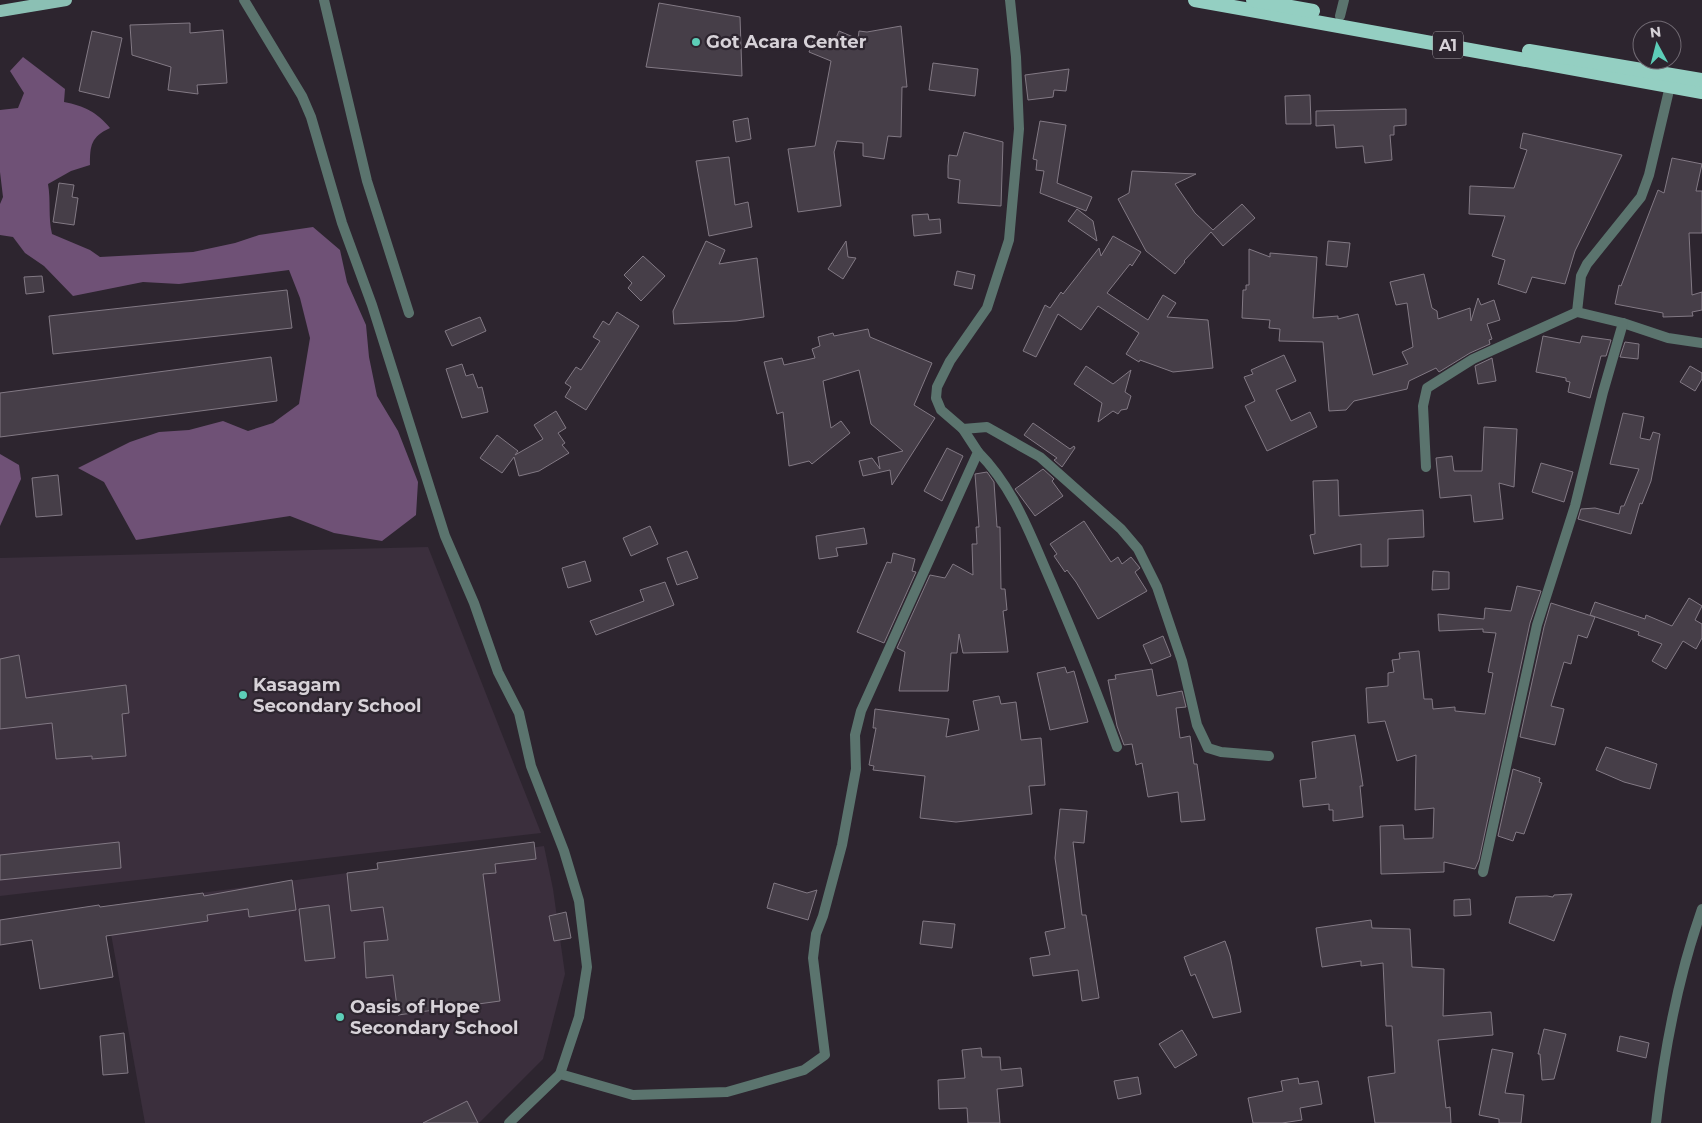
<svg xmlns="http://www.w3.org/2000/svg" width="1702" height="1123" viewBox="0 0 1702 1123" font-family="Montserrat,sans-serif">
<rect width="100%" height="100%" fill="#2d252f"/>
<!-- built -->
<g fill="#3b2f3d">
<polygon points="428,547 541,833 0,896 0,558"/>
<polygon points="544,846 553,889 565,974 543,1059 479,1123 145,1123 106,906"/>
</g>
<!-- forest -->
<g fill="#6f5176">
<path d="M23,57L65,89L64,102C84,106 97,112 110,128C91,137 90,145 90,165L71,171L48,184C51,201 48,217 52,234L90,250L100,257L193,252L235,243L259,235L313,227L340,250L347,282L366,325L369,357L377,396L398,431L418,482L416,515L382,541L334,533L290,516L136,540L104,482L78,468L130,442L159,432L189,430L223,421L248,431L273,423L299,404L310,338L300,298L289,270L179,284L143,282L73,296L44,266L25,253L13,237L0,235V204L3,197L0,172V110L18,108L24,93L10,71Z"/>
<polygon points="0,454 19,465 21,479 0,526"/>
</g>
<!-- building -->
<g fill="#463e48" stroke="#827984">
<polygon points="659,3 740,17 742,76 646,67"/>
<polygon points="190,23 190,33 223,30 227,83 197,85 198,94 168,90 171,67 132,55 130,25"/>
<polygon points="901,26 907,87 902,87 901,137 888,136 884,159 863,156 863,143 837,141 834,152 841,206 798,212 788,149 815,146 831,61 809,52 814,38 833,45 839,31 858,39 859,31 867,32"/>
<polygon points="92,31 122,38 109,98 79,91"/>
<polygon points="933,63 978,69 975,96 929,90"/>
<polygon points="1069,69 1066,91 1054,90 1053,97 1028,100 1025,75"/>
<polygon points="1310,95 1311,124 1286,124 1285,96"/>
<polygon points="1406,109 1406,125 1394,126 1394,135 1390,135 1392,160 1365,163 1363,146 1336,148 1334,125 1316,126 1316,111"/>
<polygon points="748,118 751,139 736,142 733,121"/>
<polygon points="1040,121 1066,125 1057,183 1092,197 1086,211 1040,193 1044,171 1036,170 1037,160 1033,159"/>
<polygon points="964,132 1003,142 1001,206 958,203 960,180 948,178 948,166 949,155 957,156"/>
<polygon points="1523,133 1622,155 1575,251 1565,284 1532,277 1526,293 1498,284 1505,260 1492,256 1505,216 1469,214 1470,186 1514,188 1527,150 1520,148"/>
<polygon points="729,157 735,205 748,202 752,227 709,236 696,161"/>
<polygon points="1672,158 1702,164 1696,191 1702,191 1702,233 1689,233 1692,295 1702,292 1702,310 1692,312 1693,316 1663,317 1663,313 1615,304 1619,285 1621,286 1658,190 1664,193"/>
<polygon points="1132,171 1196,174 1175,184 1195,213 1213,230 1242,204 1255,218 1223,246 1211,232 1184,261 1185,262 1175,274 1146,251 1118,199 1129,193"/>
<polygon points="59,183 74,185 72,197 78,198 74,225 53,222"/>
<polygon points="1077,209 1093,221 1097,241 1068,221"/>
<polygon points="928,214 929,220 940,219 941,233 914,236 912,215"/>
<polygon points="1113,236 1141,252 1132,266 1130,264 1107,293 1148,320 1163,295 1176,303 1167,317 1208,320 1213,368 1173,372 1140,360 1139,362 1126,354 1139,333 1098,306 1081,330 1058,314 1036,357 1023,351 1045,305 1050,308 1061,292 1063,294 1099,248 1101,256"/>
<polygon points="706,241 725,250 719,264 757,258 764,317 736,321 674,324 673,311"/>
<polygon points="846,241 848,257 856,258 843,279 828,269"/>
<polygon points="1328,241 1350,243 1347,267 1326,265"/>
<polygon points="1249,249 1270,257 1270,253 1317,257 1313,318 1338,316 1338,319 1358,314 1373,375 1408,364 1402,352 1413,347 1407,303 1396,305 1390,282 1424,274 1432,308 1437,311 1438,319 1470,308 1471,321 1478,298 1481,305 1494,300 1500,320 1487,324 1492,339 1489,340 1490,344 1470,353 1439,372 1436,368 1409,381 1407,389 1354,401 1346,410 1329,411 1323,342 1279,341 1280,329 1269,328 1270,320 1242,318 1243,290 1246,290 1246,285 1249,285"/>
<polygon points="643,256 665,276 641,301 628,288 632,283 624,275"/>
<polygon points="957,271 975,275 972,289 954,285"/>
<polygon points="42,276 44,292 26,294 24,277"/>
<polygon points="287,290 292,328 53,354 49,316"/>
<polygon points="617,312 639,326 586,410 565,397 571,387 565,383 576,367 581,370 600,341 593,337 603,321 609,325"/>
<polygon points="480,317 486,331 452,346 445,331"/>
<polygon points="868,329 870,337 932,363 914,405 935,418 892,485 890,470 863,476 859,461 872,458 880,469 878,457 903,451 871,424 859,370 823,381 831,428 841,421 850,433 812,464 809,461 789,466 783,412 777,414 764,362 782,358 784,365 815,358 812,349 820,346 818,337 833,333 834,336"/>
<polygon points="1543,336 1580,343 1582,336 1611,340 1606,356 1601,356 1590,398 1568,392 1570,382 1566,381 1566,378 1536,372"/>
<polygon points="1625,342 1639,344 1638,359 1620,357"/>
<polygon points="1284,355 1296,381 1276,390 1291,421 1310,412 1317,427 1267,451 1245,406 1255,401 1244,377 1253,374 1251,370"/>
<polygon points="271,357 277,401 0,437 0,393"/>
<polygon points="1492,358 1496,381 1478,384 1475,366"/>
<polygon points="462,364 466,376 473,374 478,388 482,387 488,412 462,418 446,369"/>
<polygon points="1086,366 1113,384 1131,370 1125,392 1131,396 1127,409 1121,410 1118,414 1113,411 1098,422 1102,403 1074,384"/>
<polygon points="1690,366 1702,373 1702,379 1695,391 1680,382"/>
<polygon points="556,411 566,428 558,433 565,443 562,445 569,453 539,471 519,476 514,457 502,473 480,458 497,435 518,451 515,455 543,439 534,425"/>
<polygon points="1623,413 1644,417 1640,438 1650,440 1653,432 1660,434 1651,481 1642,504 1640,503 1631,534 1578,519 1581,509 1595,508 1619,514 1621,506 1624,506 1639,469 1610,464"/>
<polygon points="1033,423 1070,449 1074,446 1075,448 1062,467 1054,460 1057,458 1024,435"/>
<polygon points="1484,427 1517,429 1514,487 1499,483 1503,519 1474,522 1471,495 1440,498 1436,458 1452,456 1454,471 1482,471"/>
<polygon points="947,448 963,456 942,501 924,491"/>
<polygon points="1541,463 1573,472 1564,502 1532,492"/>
<polygon points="1043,469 1054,479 1052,481 1063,496 1035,516 1015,489"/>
<polygon points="987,472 994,482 997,527 1000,527 1001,589 1005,589 1007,610 1003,611 1008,652 963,653 959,634 957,653 951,653 948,691 899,691 905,652 897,648 930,575 945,578 953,564 973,575 972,544 977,544 976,527 979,527 975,474"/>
<polygon points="58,475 62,515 36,517 32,478"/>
<polygon points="1338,480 1339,516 1423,510 1424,537 1388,539 1388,566 1361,567 1361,544 1314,554 1310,535 1315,534 1313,481"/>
<polygon points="1084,521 1111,562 1118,557 1122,564 1131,557 1140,568 1135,572 1147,591 1098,619 1076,582 1067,570 1065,572 1054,556 1057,554 1050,544"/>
<polygon points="650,526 658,544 631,556 623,538"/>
<polygon points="864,528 867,544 836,548 838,556 819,559 816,536"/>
<polygon points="687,551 698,578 677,585 667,558"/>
<polygon points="893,553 915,559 912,571 916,572 884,643 857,632 887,562 891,563"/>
<polygon points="585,561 591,581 568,588 562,568"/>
<polygon points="1433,571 1449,572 1449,589 1432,590"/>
<polygon points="665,582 674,605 596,635 590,621 644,601 640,590"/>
<polygon points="1517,586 1541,591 1530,623 1479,860 1475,869 1444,862 1444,872 1381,874 1380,826 1403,825 1404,839 1433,838 1434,808 1415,810 1416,755 1397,761 1385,721 1368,723 1366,688 1388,686 1388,673 1394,672 1392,660 1400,659 1399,653 1419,651 1424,699 1432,699 1433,709 1455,707 1455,711 1485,714 1493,673 1488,672 1496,633 1483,632 1483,629 1439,631 1438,614 1484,619 1485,608 1511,611"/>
<polygon points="1689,598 1702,606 1695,620 1702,624 1702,638 1696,649 1683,641 1666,669 1652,661 1662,644 1638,635 1639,632 1590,615 1595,602 1645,619 1646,615 1672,626"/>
<polygon points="1551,603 1595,617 1587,638 1578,635 1571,664 1564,662 1551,706 1564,709 1555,745 1520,737 1544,627"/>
<polygon points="1163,636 1171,656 1151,664 1143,645"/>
<polygon points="19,655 26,698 126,685 129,713 122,714 126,756 92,759 92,756 56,759 52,723 0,729 0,659"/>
<polygon points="1065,667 1067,673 1074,671 1088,722 1050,730 1037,673"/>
<polygon points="1152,669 1157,696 1182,691 1186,707 1176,708 1180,738 1190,736 1194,764 1197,764 1205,820 1181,822 1178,792 1148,797 1142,763 1136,765 1132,744 1124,745 1117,726 1108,680 1116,679 1115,675"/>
<polygon points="999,696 1001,704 1016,702 1021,740 1041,738 1045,785 1029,786 1032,814 956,822 920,818 925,776 873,770 874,766 869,765 876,728 873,728 875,709 949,719 946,737 979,730 973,701"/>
<polygon points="1355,735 1363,786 1360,786 1363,817 1333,821 1333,810 1329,810 1329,804 1303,807 1300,780 1316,778 1312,742"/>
<polygon points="1606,747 1657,764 1650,789 1624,782 1596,770"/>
<polygon points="1513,769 1540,778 1539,782 1542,783 1524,834 1516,832 1513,841 1498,836"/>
<polygon points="1060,809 1087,811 1084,843 1073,842 1082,915 1086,915 1099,998 1082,1001 1078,970 1033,976 1030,958 1050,955 1045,932 1065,928 1055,858"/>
<polygon points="119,842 121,868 0,880 0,855"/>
<polygon points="534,842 536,859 495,864 496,873 483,874 500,1001 398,1015 393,975 366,978 364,942 388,940 383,907 351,911 347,873 378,869 377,863"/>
<polygon points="292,880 296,910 249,917 248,909 207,915 208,921 106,936 113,977 40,989 32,940 0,945 0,920 99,905 100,907 203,893 204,896"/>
<polygon points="774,883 807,893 817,890 808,920 767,908"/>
<polygon points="1572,894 1554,941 1509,923 1516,897 1547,896 1553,897 1554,895"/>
<polygon points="1470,899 1471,915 1454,916 1454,900"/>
<polygon points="329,905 335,958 305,961 299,909"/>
<polygon points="566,912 571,938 554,941 549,916"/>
<polygon points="1371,920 1372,928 1410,929 1412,967 1444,969 1443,1016 1491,1012 1493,1035 1438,1040 1446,1108 1450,1107 1451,1123 1375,1123 1368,1077 1395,1073 1392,1026 1386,1026 1383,963 1361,966 1361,961 1322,967 1316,928"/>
<polygon points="923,921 955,924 952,948 920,944"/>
<polygon points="1225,941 1230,955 1241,1012 1213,1018 1195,974 1191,976 1184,957"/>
<polygon points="1544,1029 1566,1034 1554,1079 1542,1080 1540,1054 1538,1054"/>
<polygon points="1182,1030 1197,1055 1175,1068 1159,1044"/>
<polygon points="124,1033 128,1073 103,1075 100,1036"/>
<polygon points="1620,1036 1649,1043 1646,1058 1617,1051"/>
<polygon points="981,1048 982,1057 1000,1057 1001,1070 1021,1068 1023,1086 997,1089 1000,1123 968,1123 967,1108 939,1109 938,1080 965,1078 962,1050"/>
<polygon points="1492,1049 1513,1053 1505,1093 1524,1095 1521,1123 1499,1123 1499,1119 1479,1115"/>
<polygon points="1138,1077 1141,1094 1118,1099 1114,1081"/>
<polygon points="1298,1078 1299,1084 1318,1081 1322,1104 1300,1108 1302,1120 1282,1123 1253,1123 1248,1098 1283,1091 1281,1081"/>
<polygon points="467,1101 478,1123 423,1123"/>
</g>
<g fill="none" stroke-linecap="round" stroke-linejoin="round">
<!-- minor -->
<g stroke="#5b746e" stroke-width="10">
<polyline points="244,0 302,96 311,117 342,223 372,305 445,536 474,603 498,672 519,713 531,766 564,851 579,901 587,967 579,1017 560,1074 509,1123"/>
<polyline points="324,0 367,181 409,313"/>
<polyline points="1340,16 1344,0"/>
<polyline points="1577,312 1581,276 1587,264 1641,197 1649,175 1670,86"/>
<polyline points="963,429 987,427 1040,457 1121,529 1138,549 1157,587 1182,661 1197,725 1208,748 1221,752 1269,756"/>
<path d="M978,452C1015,489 1031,537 1052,584C1075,638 1097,692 1117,747"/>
<polyline points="1426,467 1423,406 1427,388 1473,359 1577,312 1623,323 1668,338 1702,343"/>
<polyline points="1483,872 1537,625 1575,506 1603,392 1623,323"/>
<polyline points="560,1074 633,1095 727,1092 804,1070 825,1055 813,958 816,934 823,916 842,845 856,769 855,735 861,711 978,452 963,429 941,410 936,398 937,387 950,361 987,308 1009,240 1019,129 1016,57 1010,0"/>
<path d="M1656,1123C1664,1051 1678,977 1702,909"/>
</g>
<!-- primary -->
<polyline stroke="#8bc0b4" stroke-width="12" points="0,11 66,0"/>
<!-- trunk -->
<g stroke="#94cfc2" stroke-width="14">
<polyline points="1195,0 1702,92"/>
<polyline points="1253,0 1313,11"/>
<polyline points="1529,51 1702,80"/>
</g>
</g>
<!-- markers -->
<g fill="#5dceb8" stroke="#2d252f" stroke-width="2">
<circle cx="696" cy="42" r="5"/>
<circle cx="243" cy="695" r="5"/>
<circle cx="340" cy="1017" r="5"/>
</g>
<g text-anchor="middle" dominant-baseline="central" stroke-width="4.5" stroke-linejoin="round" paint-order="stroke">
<!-- shield labels -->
<rect fill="#2d252f" stroke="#a49ea5" stroke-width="1" x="1433" y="31.5" width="30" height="27" rx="4"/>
<g font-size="16" font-weight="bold" fill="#d7d2d8">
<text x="1448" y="45">A1</text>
</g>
<!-- poi labels -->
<g font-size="18" font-weight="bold" fill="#d7d2d8" stroke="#2d252f" text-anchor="start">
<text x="706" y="42">Got Acara Center</text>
<text x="253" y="685">Kasagam<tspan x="253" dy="21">Secondary School</tspan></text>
<text x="350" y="1007">Oasis of Hope<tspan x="350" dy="21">Secondary School</tspan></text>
</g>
</g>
<!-- north arrow -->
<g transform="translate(1657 45) rotate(353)"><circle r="24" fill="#2d252f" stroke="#716a73"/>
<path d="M0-4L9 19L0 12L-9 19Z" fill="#5dceb8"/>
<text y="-8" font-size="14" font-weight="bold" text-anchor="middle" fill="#d7d2d8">N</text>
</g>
</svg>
